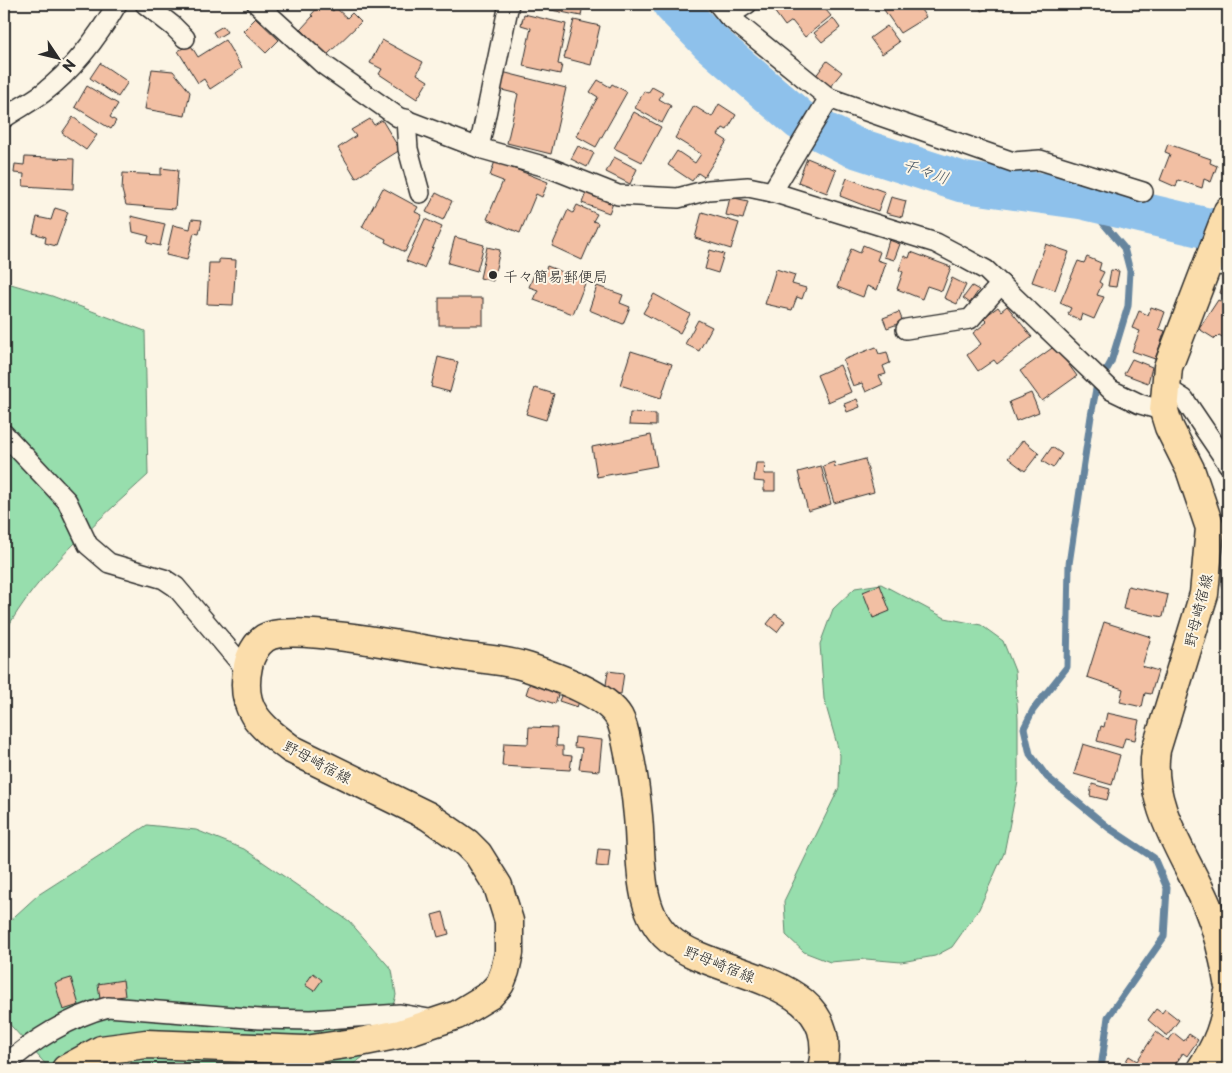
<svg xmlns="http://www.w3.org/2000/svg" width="1232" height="1073" viewBox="0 0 1232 1073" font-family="'Playpen Sans','Klee One',sans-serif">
<rect width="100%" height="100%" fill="#fcf5e5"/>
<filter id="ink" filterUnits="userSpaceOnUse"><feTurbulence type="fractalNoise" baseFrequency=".02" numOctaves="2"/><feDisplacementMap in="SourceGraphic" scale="10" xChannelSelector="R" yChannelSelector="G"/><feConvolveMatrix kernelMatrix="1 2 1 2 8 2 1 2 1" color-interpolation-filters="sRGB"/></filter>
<g filter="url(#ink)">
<!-- green -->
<g fill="#97dead" stroke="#61846c">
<path d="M4,282L52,296L145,331L148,475C97,522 38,571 4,634Z"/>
<polygon points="881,584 945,618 981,625 1003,641 1015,671 1018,719 1018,782 1004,853 979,909 952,947 935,956 901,962 866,959 830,962 804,952 786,935 784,901 839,788 840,755 824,699 820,644 833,609 855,588"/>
<polygon points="147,825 196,830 244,849 349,921 392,970 396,995 389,1020 363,1057 347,1069 50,1069 4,1018 4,926 38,895"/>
</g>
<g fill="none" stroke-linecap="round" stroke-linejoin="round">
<!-- stream -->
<polyline stroke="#66859e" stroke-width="7" points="1083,199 1124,248 1130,271 1128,306 1111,362 1096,389 1091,416 1069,564 1067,667 1033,710 1024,728 1030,754 1047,777 1109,828 1154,858 1167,888 1164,937 1108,1017 1101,1069"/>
<!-- river -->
<polyline stroke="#8ec1eb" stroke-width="41" points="673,4 711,43 800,120 851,146 962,182 1083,199 1228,233"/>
</g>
<!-- building -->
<g fill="#f2bfa3" stroke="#2b2b2b">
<polygon points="321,4 325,4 333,11 336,8 347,18 352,13 361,22 326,56 301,29 313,16 311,15"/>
<polygon points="521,4 583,4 581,16"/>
<polygon points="778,4 821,4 831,16 805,37 792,21 785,26 774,11 780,7"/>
<polygon points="880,4 917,4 926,17 900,33"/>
<polygon points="979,4 997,4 981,11"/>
<polygon points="524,14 566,24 558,64 562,65 560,74 523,66 531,28 521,25"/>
<polygon points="256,18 279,40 266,53 243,31"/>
<polygon points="833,18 840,28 822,42 814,33"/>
<polygon points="574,20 600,26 591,65 564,58"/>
<polygon points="223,26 227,32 217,38 213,32"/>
<polygon points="887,26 899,42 882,54 870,38"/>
<polygon points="225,40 242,68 210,89 204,79 198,83 178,51 190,44 198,57"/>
<polygon points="382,40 423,62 417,74 428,81 417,99 379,74 382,69 370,63"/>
<polygon points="827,61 842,72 829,88 815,77"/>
<polygon points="100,63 128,82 118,97 90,78"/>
<polygon points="152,69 173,71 190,92 185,116 145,109"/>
<polygon points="502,72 566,88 551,154 507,143 518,94 498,89"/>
<polygon points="598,80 610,87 612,84 627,92 596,147 576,136 598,97 590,92"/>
<polygon points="87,86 118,104 110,117 116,121 111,129 75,107"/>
<polygon points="652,87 663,93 659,99 671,106 662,123 635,108 644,91 648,93"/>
<polygon points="719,104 736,115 727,130 723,128 718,135 727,141 704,177 698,173 692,181 668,165 677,151 695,163 701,154 675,138 694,106 712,117"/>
<polygon points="634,112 661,127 642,162 614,148"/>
<polygon points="73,117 97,135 86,150 62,133"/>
<polygon points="370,119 374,125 382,120 400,150 356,178 338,148 356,136 351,130"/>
<polygon points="1168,144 1211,159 1210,163 1217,166 1211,182 1204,179 1202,188 1178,180 1176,187 1160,180 1170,154 1165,152"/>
<polygon points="578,146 594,153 587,167 571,159"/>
<polygon points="25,157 74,159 73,189 23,186 24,174 14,173 15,164 24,165"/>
<polygon points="614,157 637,169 630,184 606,172"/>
<polygon points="807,158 836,170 827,193 798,182"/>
<polygon points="495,161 548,182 542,197 536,194 520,233 487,219 503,181 490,176"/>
<polygon points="161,168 178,170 175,209 126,205 122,190 123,173 161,175"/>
<polygon points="847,178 885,192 878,211 840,196"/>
<polygon points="383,188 418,207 415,212 422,215 405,252 385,242 386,239 362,227"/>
<polygon points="587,190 614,201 609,213 582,203"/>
<polygon points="436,193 452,201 443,220 426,212"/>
<polygon points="730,197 748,201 743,219 726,215"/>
<polygon points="891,197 906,201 902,217 886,213"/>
<polygon points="577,205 597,214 593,221 598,223 582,260 552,246 568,210 573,213"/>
<polygon points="55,208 68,212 56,246 45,243 46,237 33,233 37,217 51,220"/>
<polygon points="702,212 739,223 731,249 695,238"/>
<polygon points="131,216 165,224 160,246 147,243 149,236 133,232"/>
<polygon points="192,219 202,220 199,234 194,233 187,260 166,255 173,225 190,229"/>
<polygon points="425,219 442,227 424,268 406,261"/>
<polygon points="455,237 484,245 477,271 448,263"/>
<polygon points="889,240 900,244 894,260 884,257"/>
<polygon points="1046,244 1069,252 1055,290 1032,282"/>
<polygon points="863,245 880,252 877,260 886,263 877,290 867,286 863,297 837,287 851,249 860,253"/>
<polygon points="487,247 500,250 493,281 480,278"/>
<polygon points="710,250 724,254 718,273 705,269"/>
<polygon points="911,252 951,267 942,291 927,286 922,299 897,289 903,272 899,270 904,256 909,258"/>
<polygon points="1087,257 1101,263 1099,270 1104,272 1099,282 1102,284 1097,295 1104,297 1094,319 1082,314 1080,320 1068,314 1071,308 1060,303 1078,261 1084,263"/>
<polygon points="219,259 236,260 233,305 207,304 209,263 219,263"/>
<polygon points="547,266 586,281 573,314 534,300 538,290 529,287 535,272 543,275"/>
<polygon points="776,269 795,275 792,284 806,288 802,299 797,297 792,310 765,304"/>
<polygon points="1111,270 1119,271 1116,287 1108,286"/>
<polygon points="1226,274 1228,275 1228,296 1220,293"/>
<polygon points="952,278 966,285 957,304 944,298"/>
<polygon points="597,286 623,295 620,303 630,307 623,324 589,310"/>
<polygon points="972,286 979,290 970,303 963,298"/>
<polygon points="654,294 690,314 680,333 643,313"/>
<rect x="439" y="298" width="44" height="27"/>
<polygon points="1218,300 1228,305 1228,331 1224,338 1219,335 1215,339 1199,329"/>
<polygon points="1007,306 1032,337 997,364 994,360 978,371 967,355 981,344 973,333 987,322 983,318 998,307 1001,311"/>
<polygon points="1151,307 1165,312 1159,329 1165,331 1155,359 1132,351 1140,331 1132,328 1139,311 1148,315"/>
<polygon points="899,312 903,322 887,328 883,318"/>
<polygon points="698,320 712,327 699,351 685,344"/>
<polygon points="1055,346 1077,376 1042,401 1020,371"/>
<polygon points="876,347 879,354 887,352 890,363 883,366 886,374 879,376 883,384 866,392 862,383 853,386 843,360"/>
<polygon points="631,351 672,364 661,398 620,385"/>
<polygon points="438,357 458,362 450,392 431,387"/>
<polygon points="1132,359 1152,367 1148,383 1124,374"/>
<polygon points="840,365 851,392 828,402 817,375"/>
<polygon points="535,388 554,394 546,420 526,414"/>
<polygon points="1031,393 1039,412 1016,421 1009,402"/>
<polygon points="857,399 860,407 847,412 844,404"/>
<polygon points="630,413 656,414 656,426 629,425"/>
<polygon points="651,435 657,466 597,477 592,447"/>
<polygon points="1023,440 1039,453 1025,471 1008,458"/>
<polygon points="1052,447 1062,454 1053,468 1042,461"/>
<polygon points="865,459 874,492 834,503 823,466 834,462 835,467"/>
<polygon points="756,463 765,463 764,474 775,474 775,491 764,491 764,482 754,481"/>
<polygon points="821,466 831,504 808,511 798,472"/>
<polygon points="1227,535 1228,535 1228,588 1223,588"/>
<polygon points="880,585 890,611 873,618 863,592"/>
<polygon points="1128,586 1168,595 1163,617 1123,609"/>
<polygon points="775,614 785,621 777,632 767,624"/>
<polygon points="1104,622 1151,637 1142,666 1158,671 1151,694 1145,693 1142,707 1120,702 1123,689 1087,677"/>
<polygon points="608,671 624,673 621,694 605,692"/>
<polygon points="530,682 559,692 555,704 526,694"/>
<polygon points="563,691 581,697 577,707 559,701"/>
<polygon points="1107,713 1139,720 1135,740 1125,738 1122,748 1097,741 1101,726 1104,727"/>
<polygon points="529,727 557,728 556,746 563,746 563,755 572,756 570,770 502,766 504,743 528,744"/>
<polygon points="575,737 602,740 599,771 579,769 582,748 574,747"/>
<polygon points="1083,744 1120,755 1112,785 1074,774"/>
<polygon points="1092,784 1110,789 1107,800 1090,796"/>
<polygon points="598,849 610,850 608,867 596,866"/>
<polygon points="443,912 449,934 438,937 432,915"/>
<polygon points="313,973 322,980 314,991 305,985"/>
<polygon points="71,978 79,1005 63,1010 55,983"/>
<polygon points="123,980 125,996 100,999 98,984"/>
<polygon points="1156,1009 1162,1013 1165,1009 1179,1020 1167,1036 1148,1020"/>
<polygon points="1156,1032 1168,1041 1174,1033 1184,1041 1189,1034 1198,1040 1187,1056 1183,1053 1172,1069 1132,1069 1124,1064 1129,1056 1137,1061"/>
<polygon points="284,1063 284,1069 247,1069 247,1068"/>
</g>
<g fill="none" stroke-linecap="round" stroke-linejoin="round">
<defs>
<g id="minor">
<polyline points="145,4 173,26 185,38"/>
<polyline points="257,4 324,65 398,117 479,148 550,168 618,195 678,198 708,190 748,187 772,192 936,243 955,253 986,270 1111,390 1140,404 1164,411"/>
<polyline points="718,4 728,16 829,98 772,192"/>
<polyline points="728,16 747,4"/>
<polyline points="829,98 1013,162 1040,160 1143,192"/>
<path d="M4,118C17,109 31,102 43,93C74,69 98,37 117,4"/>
<polyline points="406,119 408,149 420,193"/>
<polyline points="479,148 509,4"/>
<polyline points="1207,264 1228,266"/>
<polyline points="906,329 970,319 1001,284"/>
<polyline points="1165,387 1184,399 1228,464"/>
<polyline points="4,434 67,501 88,545 109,563 164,579 176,587 247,671"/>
<path d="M4,1066C33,1040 70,1017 108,1007L260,1019L311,1020L400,1014L435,1020"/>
</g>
<g id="primary">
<path d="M1228,211L1168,367L1164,411L1169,427L1190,469L1210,528L1204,594L1156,750C1147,807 1187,857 1208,908C1218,932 1224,957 1228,982"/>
<path d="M66,1069L101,1050L146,1044L305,1050L360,1042L400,1034L457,1015L490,995L500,984L505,971L509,953V921L498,886L478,854L467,843L428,816L291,749C259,725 239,709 248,666C250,656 256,644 265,638C289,622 426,650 460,656C482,659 506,660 527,667C553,676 605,693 619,717C624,726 626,739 628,749C633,772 636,794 638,816C642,856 636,911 669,939C717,980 844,974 822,1069"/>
<path d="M1201,1069C1217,1045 1226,1024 1228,995"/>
</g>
</defs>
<!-- minor casing -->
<use href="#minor" stroke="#2b2b2b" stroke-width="22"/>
<!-- primary casing -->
<use href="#primary" stroke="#2b2b2b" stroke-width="31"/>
<!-- minor -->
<use href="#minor" stroke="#fcf5e5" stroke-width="19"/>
<!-- primary -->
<use href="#primary" stroke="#fbddab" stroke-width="28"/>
</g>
</g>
<!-- markers -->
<circle fill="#2b2b2b" stroke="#fcf5e5" stroke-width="2" cx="493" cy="275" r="5"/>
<g text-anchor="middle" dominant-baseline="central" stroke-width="4" stroke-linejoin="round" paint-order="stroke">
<!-- poi labels -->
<g font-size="15" fill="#2b2b2b" stroke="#fcf5e5" text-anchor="start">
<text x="503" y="275">千々簡易郵便局</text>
</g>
<!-- street labels -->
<g font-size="15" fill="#2b2b2b" stroke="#fcf5e5">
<text transform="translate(1197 610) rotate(-76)">野母崎宿線</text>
<text transform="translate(318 761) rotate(28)">野母崎宿線</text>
<text transform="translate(720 963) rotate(22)">野母崎宿線</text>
</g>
<!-- water labels -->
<g font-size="16" font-style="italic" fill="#495865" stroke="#fcf5e5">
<text transform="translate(926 170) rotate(18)">千々川</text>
</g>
</g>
<!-- margin -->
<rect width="1232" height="1073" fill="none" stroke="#fcf5e5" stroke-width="20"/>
<rect x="10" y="10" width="1212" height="1053" fill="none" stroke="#2b2b2b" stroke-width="2" filter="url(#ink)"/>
<!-- north arrow -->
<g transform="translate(58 58) rotate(125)" stroke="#fcf5e5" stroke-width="4" paint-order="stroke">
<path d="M0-4L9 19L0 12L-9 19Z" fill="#2b2b2b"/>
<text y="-8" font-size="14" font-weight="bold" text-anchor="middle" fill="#2b2b2b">N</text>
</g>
</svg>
